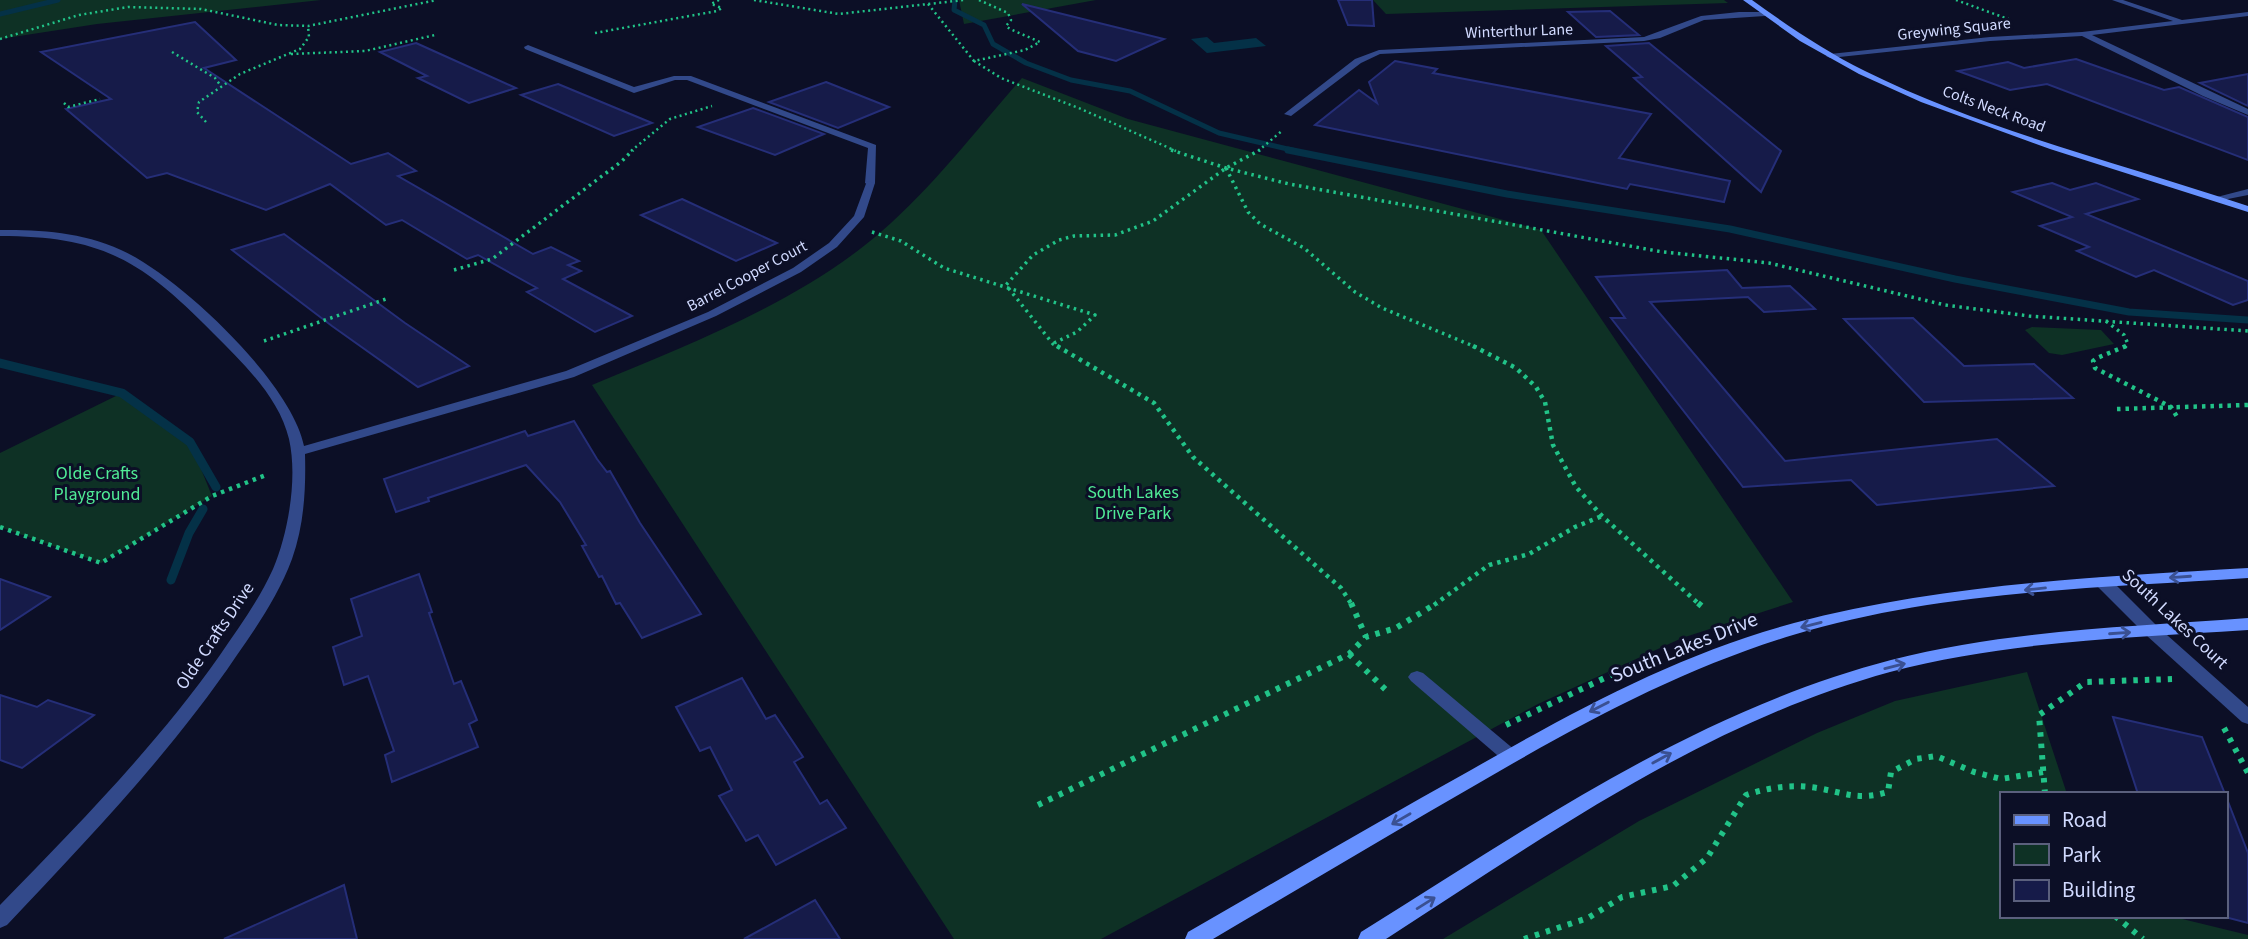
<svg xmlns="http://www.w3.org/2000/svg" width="2248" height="939" viewBox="0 0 2248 939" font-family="'Source Sans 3',sans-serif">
<rect width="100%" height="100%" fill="#0c0f26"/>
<!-- green -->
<g fill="#0e3125">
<polygon points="0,0 321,0 97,24 0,39"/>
<polygon points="959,0 1096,0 964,24"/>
<polygon points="1373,0 1724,0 1728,3 1386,14"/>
<path d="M1022,78L1128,119L1541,230L1793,602L1682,638L1538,704L1101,939H954L592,385C689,345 802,301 882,231C934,186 977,129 1022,78Z"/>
<polygon points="2032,327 2101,330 2114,344 2062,355 2049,353 2025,330"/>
<polygon points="122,393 190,442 212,496 101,563 0,527 0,453"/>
<polygon points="2027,672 2067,794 2001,794 2001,916 2170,916 2248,935 2248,939 1443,939 1639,821 1817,733 1895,701"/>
</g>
<!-- water -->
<polygon fill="#043147" points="1207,37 1214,43 1256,38 1266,46 1207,53 1191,39"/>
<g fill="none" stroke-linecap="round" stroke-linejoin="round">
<!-- stream-far2 -->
<g stroke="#043147" stroke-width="5">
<polyline points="955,0 954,10 984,25 993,44 1026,63 1071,80 1130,91 1219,133 1296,151"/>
<polyline points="0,14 58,0"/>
</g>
<!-- stream-far1 -->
<polyline stroke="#043147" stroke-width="7" points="1288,150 1507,194 1730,229 1955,279 2129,312 2248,320"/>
<!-- stream -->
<g stroke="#043147" stroke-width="9">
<polyline points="0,363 122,393 190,442 216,487"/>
<polyline points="171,580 189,533 203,509"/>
</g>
</g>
<!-- building -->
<g fill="#161b49" stroke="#252e78" stroke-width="2">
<polygon points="1338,0 1372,0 1374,26 1348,25"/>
<polygon points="1022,4 1164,39 1116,61 1078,51"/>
<polygon points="1610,11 1639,35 1596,37 1568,12"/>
<polygon points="195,22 236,60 204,68 351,164 388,153 416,171 398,176 533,254 551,247 579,261 568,265 581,271 563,279 632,316 595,332 527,292 537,288 478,255 467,259 402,220 386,225 330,184 266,210 167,173 147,178 66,109 111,99 41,52"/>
<polygon points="416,43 516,88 469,103 418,78 427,76 380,52"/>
<polygon points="1649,43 1781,151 1761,192 1634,78 1642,77 1606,46"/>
<polygon points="2076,59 2164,90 2179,87 2248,117 2248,160 2047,84 2010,90 1958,71 2008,62 2024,68"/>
<polygon points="1395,61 1437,69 1433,73 1651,114 1619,158 1730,181 1724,202 1630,184 1627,189 1315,125 1359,90 1377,103 1369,82"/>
<polygon points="2248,74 2248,106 2200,83"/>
<polygon points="826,82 889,107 838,128 769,102"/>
<polygon points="558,84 652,123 614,136 521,95"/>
<polygon points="753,108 824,134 775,155 698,127"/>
<polygon points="2052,183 2070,190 2096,183 2138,199 2086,214 2248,281 2248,300 2233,305 2154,270 2136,277 2077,251 2089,247 2040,226 2072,217 2013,192"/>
<polygon points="682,199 777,243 736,261 641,215"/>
<polygon points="284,234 405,323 469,366 418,387 332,326 232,250"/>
<polygon points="1727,270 1742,288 1790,286 1815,309 1764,312 1748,297 1650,302 1785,461 1997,439 2054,486 1877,505 1851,480 1743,487 1611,318 1625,318 1596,277"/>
<polygon points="1913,318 1964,366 2034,364 2073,398 1924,402 1844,319"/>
<polygon points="574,421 597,459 607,472 610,471 640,523 701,614 642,638 620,603 616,604 602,576 599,577 582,546 586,545 560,502 526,465 428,498 429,501 396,512 384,479 525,431 528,436"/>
<polygon points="419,574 432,612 429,613 454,684 461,681 477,720 469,724 478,747 392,782 385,755 394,751 368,676 344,685 333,647 362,636 351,599"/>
<polygon points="0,579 50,597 0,630"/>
<polygon points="742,678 766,719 775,715 803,757 794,762 820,804 827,800 846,828 776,865 758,835 746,841 719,796 732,790 710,747 700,751 676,707"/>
<polygon points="0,695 37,707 48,700 94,715 22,768 0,760"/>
<polygon points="2113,717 2202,737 2225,794 2138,794"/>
<polygon points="2227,799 2248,853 2248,923 2225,917"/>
<polygon points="344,885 357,939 224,939"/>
<polygon points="815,900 840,939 744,939"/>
</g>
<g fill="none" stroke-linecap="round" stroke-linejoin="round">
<!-- path-far3 -->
<g stroke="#21c388" stroke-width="2.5" stroke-dasharray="2 3.5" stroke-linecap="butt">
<polyline points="754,0 839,14 964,0"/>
<polyline points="979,0 1008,13 1011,20 1006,26 1010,29 1040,42 1025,50 974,61 1001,78 1081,109 1176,151"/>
<polyline points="1956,0 2011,20"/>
<polyline points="928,4 974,61"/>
<polyline points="595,33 717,11 722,8 711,4 719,0"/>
<polyline points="0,39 79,15 128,7 201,9 278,25 308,26 437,0"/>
<polyline points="172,52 215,78 221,86"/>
<polyline points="291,54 365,51 435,35"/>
<polyline points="64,103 68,107 100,99"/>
<polyline points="206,122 197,112 199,102 240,74 300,49 309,37 308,26"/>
<polyline points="631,151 670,119 712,106"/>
<polyline points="1258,151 1283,130"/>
</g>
<!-- path-far2 -->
<g stroke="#21c388" stroke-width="3.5" stroke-dasharray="2.5 4.5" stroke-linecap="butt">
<polyline points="1171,150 1226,168 1289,184 1663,252 1769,263 1945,305 2029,316 2248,331"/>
<polyline points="1226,168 1248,212 1260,224 1304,248 1355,292 1382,308 1478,348"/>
<polyline points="872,232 901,241 944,268 1095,315 1077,332 1054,343"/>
<polyline points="454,270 492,259 622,161 633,150"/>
<polyline points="2106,321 2124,335 2128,344 2124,348"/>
<polyline points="264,341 389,298"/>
<polyline points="1060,348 1053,344 1006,285 1033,255 1059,240 1074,236 1115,235 1153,221 1226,168 1260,150"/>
</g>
<!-- path-far1 -->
<g stroke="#21c388" stroke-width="4.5" stroke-dasharray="3.5 5" stroke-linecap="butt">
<polyline points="1057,346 1154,403 1193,457 1341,588 1352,605"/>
<polyline points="1473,346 1516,368 1536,387 1545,402 1553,445 1576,487 1602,516 1700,605"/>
<polyline points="2126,346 2097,358 2093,361 2095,368 2171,407 2179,420"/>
<polyline points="2117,409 2248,405"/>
<polyline points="0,527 101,563 212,496 266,475"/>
<polyline points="1434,605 1489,565 1529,554 1575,527 1602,516"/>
</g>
<!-- path -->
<g stroke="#21c388" stroke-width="6" stroke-dasharray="4.5 7" stroke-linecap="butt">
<polyline points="1351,603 1366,637"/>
<polyline points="1698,603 1704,608"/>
<polyline points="1349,654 1388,692"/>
<polyline points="1506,725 1653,655"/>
<polyline points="2224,728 2248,773"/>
<polyline points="2045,794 2039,715 2086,682 2172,679"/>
<polyline points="1038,805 1349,654 1366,637 1396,628 1437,603"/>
<polyline points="2115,916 2143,939"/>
<path d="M1524,939L1588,918L1622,897L1673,886L1707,858L1746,795C1770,787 1793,784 1817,788C1846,793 1858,801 1888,792L1891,772L1916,759L1936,756L1974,772L2001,779L2043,772"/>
</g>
<!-- lane -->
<g fill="#32498a" fill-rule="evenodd">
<polygon points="2112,0 2123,0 2182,20 2248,12 2248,16 2092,35 2248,109 2248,115 2203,96 2082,36 1990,41 1830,58 1826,56 1830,54 1990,37 2082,32 2173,21"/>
<polygon points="1739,12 1765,12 1769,14 1765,16 1704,20 1660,38 1644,41 1380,54 1361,63 1291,116 1284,114 1355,59 1379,50 1644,37 1701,16"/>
<polygon points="528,45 634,87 674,76 691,76 876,145 875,183 870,186 865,183 868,148 687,80 675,80 634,93 525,49 524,47"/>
<polygon points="2248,189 2248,195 2218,201 2213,198"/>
<polygon points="2152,625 2158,627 2248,707 2248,724 2242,722 2146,635 2144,631 2146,627"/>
<polygon points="1417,671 1423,673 1516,751 1519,756 1516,761 1510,763 1504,761 1411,681 1408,677 1411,673"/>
</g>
<!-- street -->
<g fill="#32498a" fill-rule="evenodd">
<path d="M867,181L875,183L864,217L837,247L801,272L716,316L574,377L305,454C306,490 304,525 292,559C279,594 258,625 237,655C171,753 88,839 7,925L0,928V905C77,826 156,746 220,655C239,627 259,600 273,569C288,534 298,478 289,439C279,397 243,363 213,333C142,261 103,236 0,236V230C42,230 82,232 121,250C178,275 292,383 304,446L566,371L708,312L793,268L829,243L854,216Z"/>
<polygon points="2103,577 2109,578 2158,627 2160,631 2158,635 2146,635 2097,586 2095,582 2097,578"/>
</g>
<!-- secondary -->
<g fill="#6892ff" fill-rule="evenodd">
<path d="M1743,0H1752C1788,26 1825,51 1865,71C1986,131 2120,163 2248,206V212L2050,149L1921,102L1859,74L1800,41Z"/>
<path d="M2248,568V578C2097,588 1939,591 1793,635C1681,669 1580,724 1479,783C1390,834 1302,887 1213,939H1185L1188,932C1282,878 1376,823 1471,770C1574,711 1678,654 1794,623C1942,584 2096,577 2248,568Z"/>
<path d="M2248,618V630C2129,638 2006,641 1890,672C1704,723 1546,836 1386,939H1358L1361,932C1529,827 1696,711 1891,660C2007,630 2129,627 2248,618Z"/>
</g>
</g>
<!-- one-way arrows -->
<defs><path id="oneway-shaft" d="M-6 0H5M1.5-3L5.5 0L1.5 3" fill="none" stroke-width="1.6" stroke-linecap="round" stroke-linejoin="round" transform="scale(1.75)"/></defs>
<g stroke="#3a5092">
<use href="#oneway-shaft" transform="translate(2180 577) rotate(176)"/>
<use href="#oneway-shaft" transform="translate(2035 589) rotate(174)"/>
<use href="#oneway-shaft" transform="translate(1811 625) rotate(166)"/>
<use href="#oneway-shaft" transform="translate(2120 633) rotate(-4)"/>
<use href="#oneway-shaft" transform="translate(1895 666) rotate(-14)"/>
<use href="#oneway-shaft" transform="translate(1599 707) rotate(153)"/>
<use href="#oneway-shaft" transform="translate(1662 758) rotate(-29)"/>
<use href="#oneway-shaft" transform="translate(1401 819) rotate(150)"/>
<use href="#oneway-shaft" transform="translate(1426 903) rotate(-32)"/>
</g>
<g text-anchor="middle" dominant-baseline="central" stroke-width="6" stroke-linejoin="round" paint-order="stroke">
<!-- far-street labels -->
<g font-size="16" fill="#d1daff" stroke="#0c0f26">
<text transform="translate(1954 29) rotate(-6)">Greywing Square</text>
<text transform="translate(1519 31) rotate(-2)">Winterthur Lane</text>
<text transform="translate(1994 109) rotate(20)">Colts Neck Road</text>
<text transform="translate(747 276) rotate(-28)">Barrel Cooper Court</text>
</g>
<!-- park labels -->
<g font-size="18" fill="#50ec96" stroke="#0c0f26">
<text x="97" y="473">Olde Crafts<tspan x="97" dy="21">Playground</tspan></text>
<text x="1133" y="492">South Lakes<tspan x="1133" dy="21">Drive Park</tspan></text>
</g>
<!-- street labels -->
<g font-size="18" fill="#d1daff" stroke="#0c0f26">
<text transform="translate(2175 619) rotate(43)">South Lakes Court</text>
<text transform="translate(215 636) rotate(-56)">Olde Crafts Drive</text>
</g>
<!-- near-street labels -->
<g font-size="21" fill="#d1daff" stroke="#0c0f26">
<text transform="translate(1684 647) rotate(-22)">South Lakes Drive</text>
</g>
</g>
<!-- legend -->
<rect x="2000" y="792" width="228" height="126" fill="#0c0f26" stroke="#5b607d" stroke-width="2"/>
<rect x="2014" y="815" width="35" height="10" fill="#6892ff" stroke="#5b607d" stroke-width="2"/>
<text x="2062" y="827" font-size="21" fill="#d1daff">Road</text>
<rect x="2014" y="844" width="35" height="21" fill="#0e3125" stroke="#5b607d" stroke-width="2"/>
<text x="2062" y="862" font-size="21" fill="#d1daff">Park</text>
<rect x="2014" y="880" width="35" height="21" fill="#161b49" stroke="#5b607d" stroke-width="2"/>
<text x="2062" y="897" font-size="21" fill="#d1daff">Building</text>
</svg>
